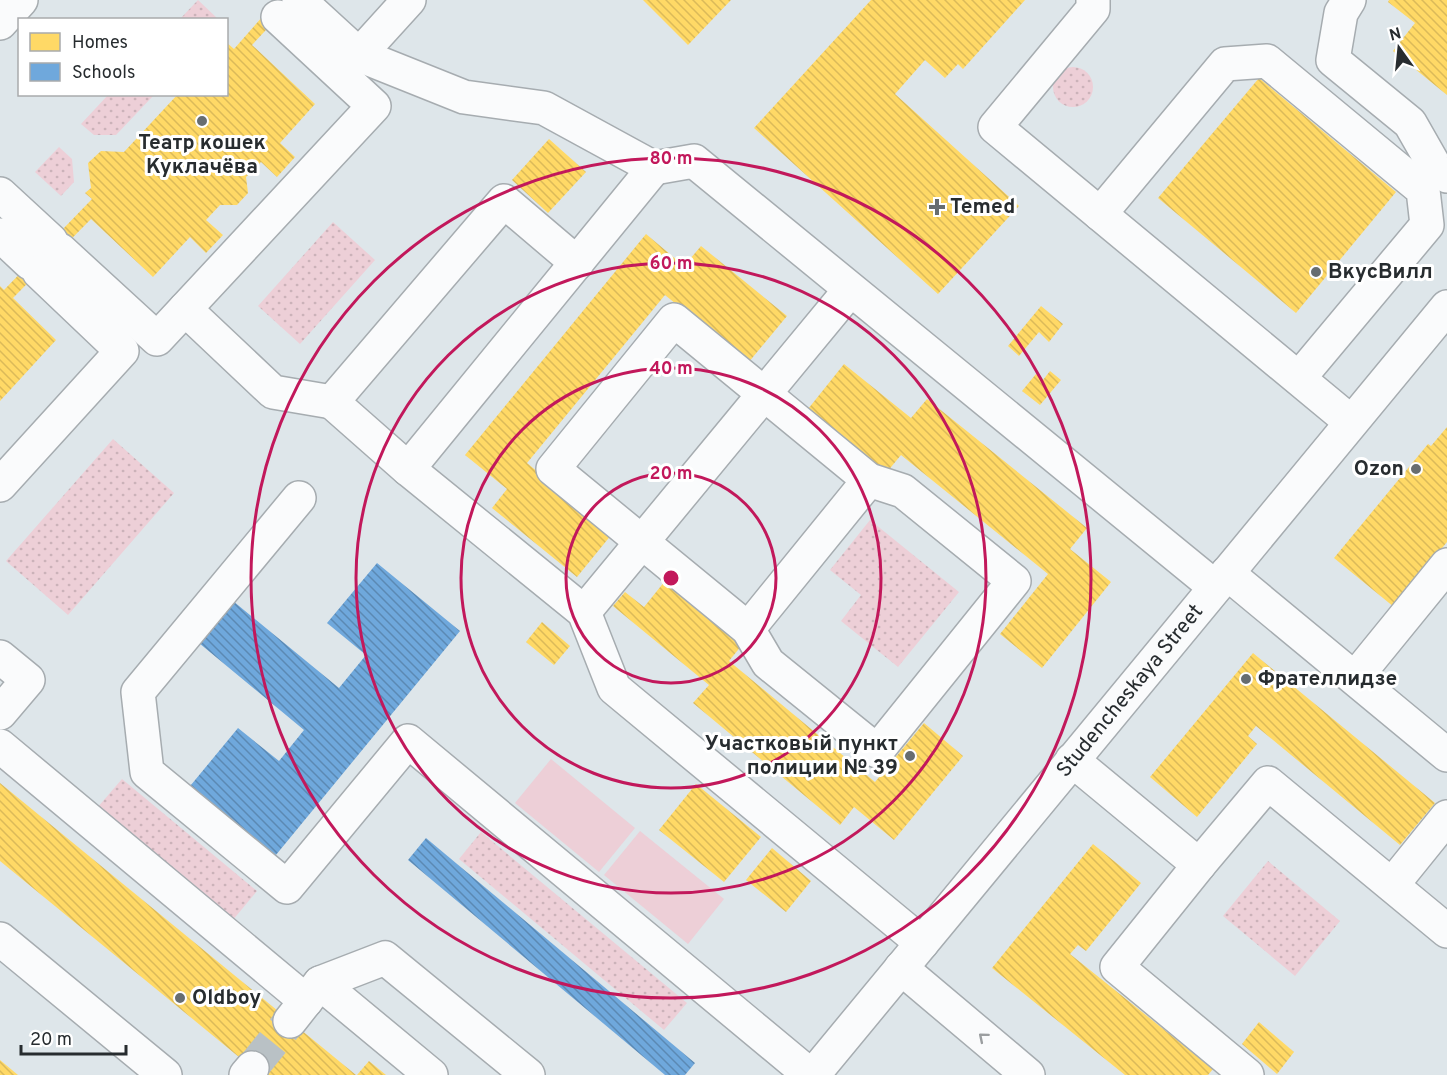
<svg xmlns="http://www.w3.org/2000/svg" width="1447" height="1075" viewBox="0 0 1447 1075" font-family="Overpass,sans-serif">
<defs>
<pattern id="grass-dots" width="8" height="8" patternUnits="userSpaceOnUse" patternTransform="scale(1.5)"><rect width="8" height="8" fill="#edcfd7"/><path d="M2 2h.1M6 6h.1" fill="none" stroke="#cbb2b9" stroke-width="1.8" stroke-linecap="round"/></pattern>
<pattern id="homes-back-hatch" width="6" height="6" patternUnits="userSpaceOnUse" patternTransform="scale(1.5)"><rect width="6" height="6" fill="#ffd966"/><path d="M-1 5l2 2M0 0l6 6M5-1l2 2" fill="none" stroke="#dbba59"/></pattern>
<pattern id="schools-back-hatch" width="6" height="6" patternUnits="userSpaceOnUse" patternTransform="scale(1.5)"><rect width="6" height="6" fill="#6fa8dc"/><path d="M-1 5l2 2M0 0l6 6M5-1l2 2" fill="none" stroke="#5b89b3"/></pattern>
</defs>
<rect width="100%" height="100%" fill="#dee6ea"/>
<!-- grass -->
<g fill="url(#grass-dots)">
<polygon points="198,0 218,19 180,19"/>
<circle cx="1073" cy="87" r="20"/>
<polygon points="108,95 108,94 154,95 116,135 94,135 81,124"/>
<polygon points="59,147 72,159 74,182 61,196 35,172"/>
<polygon points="333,222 375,260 300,344 258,306"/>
<polygon points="113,439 174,493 68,615 6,561"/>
<polygon points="870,520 959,592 898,667 841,621 861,595 830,570"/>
<polygon points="122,779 257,891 232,921 97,808"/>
<polygon points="481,832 687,1003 664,1030 459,859"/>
<polygon points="1268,861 1340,921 1295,976 1223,916"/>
</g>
<!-- pitch -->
<g fill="#edcfd7">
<polygon points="551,759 635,828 599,872 515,803"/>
<polygon points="640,831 724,899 688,944 604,875"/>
</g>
<!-- homes -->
<g fill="url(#homes-back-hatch)">
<polygon points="277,0 294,0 252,45 315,104 280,143 295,157 277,177 261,162 246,177 248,193 237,205 220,205 206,220 223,235 206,253 190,237 153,277 91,219 13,298 56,340 0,401 0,286 4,290 92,199 85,193 91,188 88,163 101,151 124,152 178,94 226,94 226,42 234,49"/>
<polygon points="643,0 731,0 688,45"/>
<polygon points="871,0 1025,0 963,69 958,64 945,78 925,60 895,94 1019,206 938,294 754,128"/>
<polygon points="1389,0 1447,0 1447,95 1393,51 1415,23 1388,2"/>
<polygon points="1259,78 1396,192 1296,313 1158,198"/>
<polygon points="549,139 586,172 548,213 512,180"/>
<polygon points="646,234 684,266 701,246 787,316 748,363 665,295 527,463 612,534 577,577 492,508 507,489 465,455"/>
<polygon points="1041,306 1063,324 1049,342 1039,332 1019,356 1008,346"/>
<polygon points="844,364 911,418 927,399 1087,528 1070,549 1111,582 1042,668 1000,634 1048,574 901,455 887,472 808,409"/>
<polygon points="1050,371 1061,380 1040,405 1022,391 1036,374 1043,380"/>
<polygon points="1447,427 1447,542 1394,607 1334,558 1428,444 1431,446"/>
<polygon points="665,581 742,645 729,661 875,782 924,723 963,756 894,840 854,807 840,825 693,703 709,685 613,606 625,592 644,607"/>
<polygon points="542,622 570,646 554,665 526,642"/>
<polygon points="1253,653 1435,803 1400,845 1256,726 1248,736 1257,744 1197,817 1150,777"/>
<polygon points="0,783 356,1075 261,1075 0,861"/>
<polygon points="696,784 761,837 724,882 659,830"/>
<polygon points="1093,844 1141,883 1086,951 1078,945 1070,954 1213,1069 1208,1075 1125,1075 992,968"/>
<polygon points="772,848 811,881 786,912 746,880"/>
<polygon points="1259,1022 1294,1052 1277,1074 1242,1044"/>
<polygon points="0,1060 18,1075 0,1075"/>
<polygon points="369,1061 386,1075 357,1075"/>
</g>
<!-- schools -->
<g fill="url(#schools-back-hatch)">
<polygon points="377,563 460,631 271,861 186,791 238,728 279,761 304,730 199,643 233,601 339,688 366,655 327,623"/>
<polygon points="426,838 695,1063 685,1075 665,1075 408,860"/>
</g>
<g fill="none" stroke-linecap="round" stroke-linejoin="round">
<!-- minor-tunnel -->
<polyline stroke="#b9c1c5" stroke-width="33" stroke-dasharray="33 16" stroke-linecap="butt" points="252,1068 290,1021"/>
<defs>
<g id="minor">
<polyline points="299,0 359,55 464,97 544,108 654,168 694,161 1215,587"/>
<polyline points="1093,0 1093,9 995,127 1351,422"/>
<polyline points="1349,0 1341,13 1333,60 1410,123 1434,165 1447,176"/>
<polyline points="359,55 409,0"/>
<polyline points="654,168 408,469 584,612 614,688 922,943"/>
<polyline points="0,194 51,241"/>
<polyline points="1100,214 1225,64 1267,61 1423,190 1427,225 1299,378"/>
<polyline points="0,235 30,263"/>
<polyline points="60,250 157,339 185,309 374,106 278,17"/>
<polyline points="185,309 273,392 332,402"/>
<polygon points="674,320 869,480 903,491 1014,581 877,751 768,663 748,629 553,469"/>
<polyline points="408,469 332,402 504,201 577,263"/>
<polyline points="0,485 122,351 39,272"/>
<polyline points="299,498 138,692 147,772 287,887 408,741 810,1075"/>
<polyline points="1227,573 1447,755"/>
<polyline points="584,612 850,290"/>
<polyline points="748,629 869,480"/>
<polyline points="0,657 28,680 0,713"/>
<polyline points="1355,678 1447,565"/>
<polyline points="0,746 306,1001"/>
<polyline points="1072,760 1199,865 1268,783 1447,931"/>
<polyline points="1199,865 1117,967 1247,1075"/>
<polyline points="1392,885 1447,817"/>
<polyline points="0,939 165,1075"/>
<polyline points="901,968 1028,1075"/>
<polyline points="320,983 431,1075"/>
<polyline points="290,1021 320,983 385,958 528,1075"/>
<polyline points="246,1075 252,1068"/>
<path id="s1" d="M813,1075L1447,307"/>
</g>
<polyline id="major" points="0,23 21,0"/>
</defs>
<!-- minor casing -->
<use href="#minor" stroke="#a6acb0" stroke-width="36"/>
<!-- major casing -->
<use href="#major" stroke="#a6acb0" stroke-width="36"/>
<!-- minor -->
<use href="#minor" stroke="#fafbfc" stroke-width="33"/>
<!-- major -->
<use href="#major" stroke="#fafbfc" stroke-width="33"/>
</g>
<!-- one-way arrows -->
<defs><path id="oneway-chevron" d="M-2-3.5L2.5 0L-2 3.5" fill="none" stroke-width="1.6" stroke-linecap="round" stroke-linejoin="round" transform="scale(1.5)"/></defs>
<use stroke="#9b9ea0" href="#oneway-chevron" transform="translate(983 1037) rotate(-140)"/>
<!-- distance rings -->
<g fill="none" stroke="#c2185b" stroke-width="3">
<circle cx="671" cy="578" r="105"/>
<circle cx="671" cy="578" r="210"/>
<circle cx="671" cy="578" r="315"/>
<circle cx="671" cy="578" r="420"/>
</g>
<!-- markers -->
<g fill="#676d70" stroke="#fff" stroke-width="2">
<circle cx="202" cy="121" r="6"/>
<path d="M934 198h6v6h6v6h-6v6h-6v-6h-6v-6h6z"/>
<circle cx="1316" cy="272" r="6"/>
<circle cx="1416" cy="469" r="6"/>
<circle cx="1246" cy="679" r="6"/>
<circle cx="910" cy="756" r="6"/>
<circle cx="180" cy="998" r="6"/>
</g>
<g text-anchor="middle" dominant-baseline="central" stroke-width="6" stroke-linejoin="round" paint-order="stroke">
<!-- poi labels -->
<g font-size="21" font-weight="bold" fill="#272c2f" stroke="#fff" text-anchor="start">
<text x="202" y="143" text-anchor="middle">Театр кошек<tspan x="202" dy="24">Куклачёва</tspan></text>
<text x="950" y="207">Temed</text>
<text x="1328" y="272">ВкусВилл</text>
<text x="1404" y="469" text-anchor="end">Ozon</text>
<text x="1258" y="679">Фрателлидзе</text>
<text x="898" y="744" text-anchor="end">Участковый пункт<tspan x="898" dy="24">полиции № 39</tspan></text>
<text x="192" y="998">Oldboy</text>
</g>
<!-- street labels -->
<g font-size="21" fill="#272c2f" stroke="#fff">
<text stroke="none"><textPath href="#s1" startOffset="498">Studencheskaya Street</textPath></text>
</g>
</g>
<circle cx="671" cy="578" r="9" fill="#c2185b" stroke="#fff" stroke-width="3"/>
<g font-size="18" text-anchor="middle" font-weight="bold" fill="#c2185b" stroke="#fff" stroke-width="6" stroke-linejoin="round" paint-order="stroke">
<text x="671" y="164">80 m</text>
<text x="671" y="269">60 m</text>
<text x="671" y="374">40 m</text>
<text x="671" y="479">20 m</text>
</g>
<!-- legend -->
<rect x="18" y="18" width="210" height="78" fill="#ffffff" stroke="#a9abac" stroke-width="1.5"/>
<rect x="30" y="33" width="30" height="18" fill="#ffd966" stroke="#a9abac" stroke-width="1.5"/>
<text x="72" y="48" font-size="18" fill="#272c2f">Homes</text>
<rect x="30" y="63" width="30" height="18" fill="#6fa8dc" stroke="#a9abac" stroke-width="1.5"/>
<text x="72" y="78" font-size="18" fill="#272c2f">Schools</text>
<!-- north arrow -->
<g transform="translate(1399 48) rotate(345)" stroke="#ffffff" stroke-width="4.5" paint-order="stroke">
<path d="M0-4.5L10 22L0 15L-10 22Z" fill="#272c2f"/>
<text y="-9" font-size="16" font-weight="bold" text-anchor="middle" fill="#272c2f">N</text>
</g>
<!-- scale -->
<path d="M21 1045v9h105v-9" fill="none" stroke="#272c2f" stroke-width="3"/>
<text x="30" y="1045" font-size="18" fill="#272c2f" stroke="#ffffff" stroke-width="4.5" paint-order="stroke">20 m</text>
</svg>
